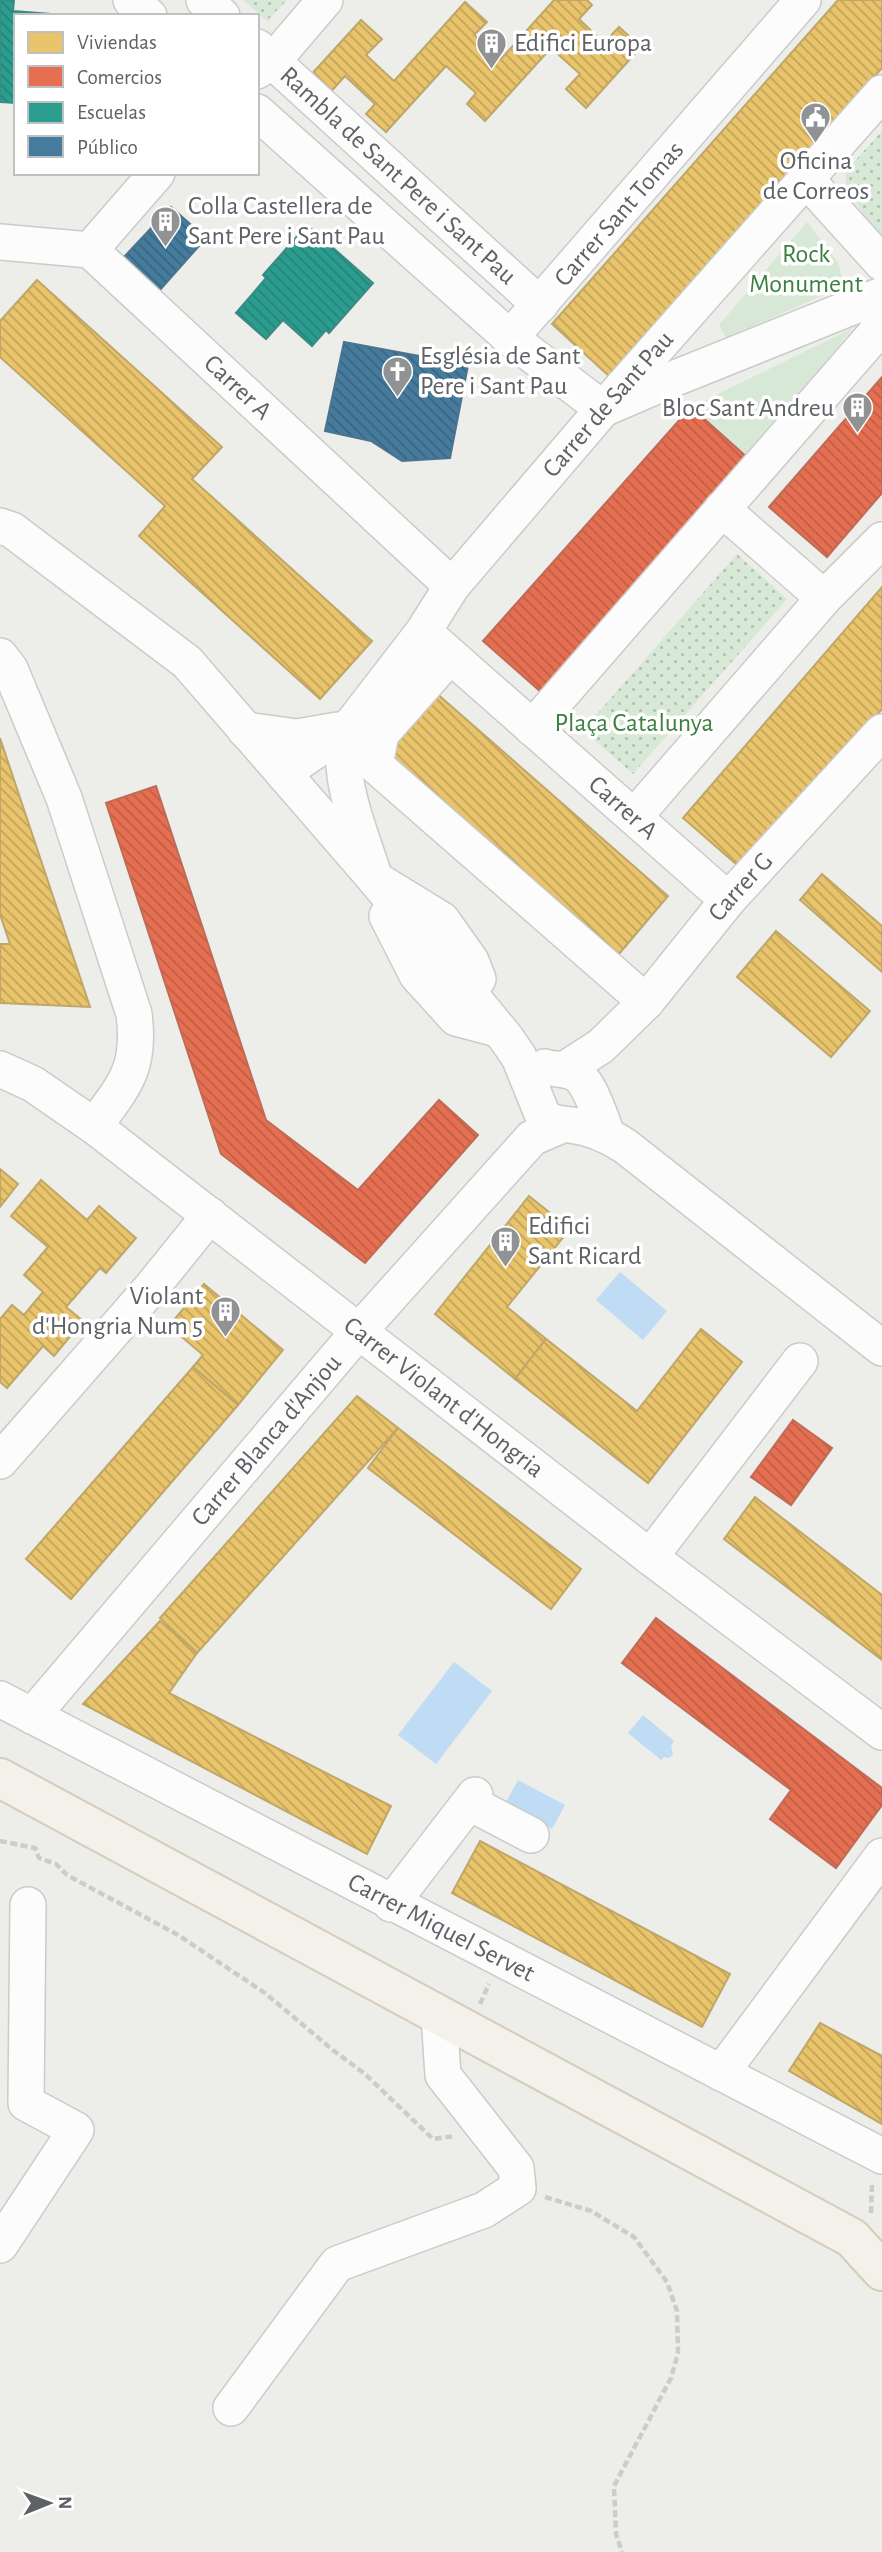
<svg xmlns="http://www.w3.org/2000/svg" width="882" height="2552" viewBox="0 0 882 2552" font-family="'Alegreya Sans',sans-serif">
<defs>
<pattern id="park-dots" width="8" height="8" patternUnits="userSpaceOnUse" patternTransform="scale(1.75)"><rect width="8" height="8" fill="#d7e9d6"/><path d="M2 2h.1M6 6h.1" fill="none" stroke="#b2c0b1" stroke-width="1.8" stroke-linecap="round"/></pattern>
<pattern id="homes-back-hatch" width="6" height="6" patternUnits="userSpaceOnUse" patternTransform="scale(1.75)"><rect width="6" height="6" fill="#e9c46a"/><path d="M-1 5l2 2M0 0l6 6M5-1l2 2" fill="none" stroke="#c0a35b"/></pattern>
<pattern id="shops-back-hatch" width="6" height="6" patternUnits="userSpaceOnUse" patternTransform="scale(1.75)"><rect width="6" height="6" fill="#e76f51"/><path d="M-1 5l2 2M0 0l6 6M5-1l2 2" fill="none" stroke="#be5f47"/></pattern>
<pattern id="schools-back-hatch" width="6" height="6" patternUnits="userSpaceOnUse" patternTransform="scale(1.75)"><rect width="6" height="6" fill="#2a9d8f"/><path d="M-1 5l2 2M0 0l6 6M5-1l2 2" fill="none" stroke="#278379"/></pattern>
<pattern id="public-back-hatch" width="6" height="6" patternUnits="userSpaceOnUse" patternTransform="scale(1.75)"><rect width="6" height="6" fill="#457b9d"/><path d="M-1 5l2 2M0 0l6 6M5-1l2 2" fill="none" stroke="#3b647e"/></pattern>
</defs>
<rect width="100%" height="100%" fill="#edede9"/>
<!-- green -->
<g fill="#d7e9d6">
<polygon points="807,222 838,263 844,286 726,338 719,325"/>
<polygon points="853,328 748,458 691,407"/>
</g>
<!-- park -->
<g fill="url(#park-dots)">
<polygon points="243,0 287,0 267,21"/>
<polygon points="882,131 882,243 846,187 846,171"/>
<polygon points="737,554 787,599 633,774 583,730"/>
</g>
<!-- water -->
<g fill="#c0dcf4">
<polygon points="620,1272 667,1311 643,1340 596,1300"/>
<polygon points="454,1662 492,1691 436,1764 398,1735"/>
<polygon points="643,1715 674,1741 671,1746 673,1755 669,1758 664,1757 661,1760 628,1733"/>
<polygon points="518,1780 565,1805 552,1829 505,1804"/>
</g>
<!-- homes -->
<g fill="url(#homes-back-hatch)" stroke="#bfa669" stroke-width="2">
<polygon points="554,0 587,0 592,5 579,19 604,43 619,27 641,47 586,108 566,89 580,74 551,48 485,121 467,104 476,93 446,66 386,132 366,114 375,104 345,76 327,96 308,78 361,20 382,39 366,55 394,81 465,2 487,22 474,35 501,59"/>
<polygon points="838,0 882,0 882,68 609,376 552,324"/>
<polygon points="37,280 222,447 192,479 372,641 320,699 139,536 165,506 0,357 0,321"/>
<polygon points="882,587 882,709 743,870 683,818"/>
<polygon points="435,692 668,896 619,954 385,750"/>
<polygon points="0,738 90,1007 0,1003 0,944 10,944 0,914"/>
<polygon points="822,874 882,926 882,972 800,900"/>
<polygon points="776,931 870,1011 831,1057 737,977"/>
<polygon points="0,1169 18,1184 0,1207"/>
<polygon points="41,1180 87,1220 99,1206 136,1238 106,1273 100,1268 66,1307 83,1321 54,1356 43,1346 7,1388 0,1382 0,1319 12,1305 24,1315 43,1292 24,1275 48,1247 11,1216"/>
<polygon points="529,1196 570,1229 507,1307 546,1339 515,1379 435,1314"/>
<polygon points="204,1284 283,1350 238,1405 193,1367 203,1355 169,1326"/>
<polygon points="701,1329 742,1362 648,1483 515,1379 546,1339 637,1411"/>
<polygon points="193,1367 238,1405 71,1599 26,1559"/>
<polygon points="357,1396 398,1428 197,1653 160,1618"/>
<polygon points="398,1428 581,1569 551,1609 368,1468"/>
<polygon points="755,1497 882,1595 882,1660 724,1539"/>
<polygon points="160,1621 197,1653 169,1693 391,1806 367,1854 83,1704"/>
<polygon points="480,1841 730,1974 702,2027 452,1893"/>
<polygon points="820,2023 882,2056 882,2124 789,2071"/>
</g>
<!-- shops -->
<g fill="url(#shops-back-hatch)" stroke="#be6b57" stroke-width="2">
<polygon points="882,377 882,493 827,557 769,507"/>
<polygon points="691,407 748,458 541,692 483,641"/>
<polygon points="156,786 266,1120 358,1190 439,1100 478,1135 365,1263 221,1154 106,803"/>
<polygon points="793,1420 832,1448 791,1505 751,1477"/>
<polygon points="656,1618 882,1788 882,1805 836,1868 770,1819 791,1790 622,1663"/>
</g>
<!-- schools -->
<g fill="url(#schools-back-hatch)" stroke="#3a8b83" stroke-width="2">
<polygon points="0,0 14,0 13,11 77,16 16,16 16,103 0,102"/>
<polygon points="307,225 373,283 329,333 326,330 312,346 283,320 266,339 236,313 266,278 263,275"/>
</g>
<!-- public -->
<g fill="url(#public-back-hatch)" stroke="#4c738c" stroke-width="2">
<polygon points="171,207 206,238 159,291 123,258"/>
<polygon points="344,342 468,365 450,458 402,461 371,441 325,431"/>
</g>
<g fill="none" stroke-linecap="round" stroke-linejoin="round">
<defs>
<g id="minor">
<polyline points="131,0 149,16"/>
<polyline points="204,0 222,16"/>
<polyline points="803,0 510,338 603,409 673,379 882,295"/>
<path id="s1" d="M257,47L540,305"/>
<polyline points="257,71 273,61 325,0"/>
<polyline points="257,112 510,338"/>
<polyline points="806,179 882,263"/>
<path id="s2" d="M0,242L90,250L452,586"/>
<polyline points="90,250 157,173"/>
<polyline points="722,509 824,598"/>
<path d="M0,526L12,530L187,662L375,879L506,1038L519,1057L543,1116C553,1124 559,1123 570,1125C590,1127 608,1135 625,1146L882,1348"/>
<path id="s3" d="M434,641L728,900"/>
<path d="M0,656L10,669L64,798L134,1014C141,1068 125,1085 94,1126"/>
<polyline points="450,656 381,734 375,765 646,1002"/>
<path d="M349,728C346,740 342,753 344,766C347,804 364,843 375,879L442,920L471,961L478,979"/>
<polyline points="532,728 874,335 882,322"/>
<polyline points="245,730 297,737 338,730"/>
<path id="s4" d="M285,775L293,766L349,728L423,632L452,586L603,409L882,93"/>
<polyline points="634,817 824,598 882,540"/>
<polyline points="387,916 417,975 456,1018 498,1029"/>
<path d="M545,1067C554,1070 563,1068 572,1072C589,1078 600,1117 607,1134"/>
<path id="s5" d="M0,1069L33,1084L94,1126L650,1557L882,1732"/>
<path id="s6" d="M564,1070L601,1046L646,1002L728,900L882,732"/>
<polyline points="0,1461 151,1288 210,1215"/>
<polyline points="650,1557 800,1361"/>
<path id="s7" d="M0,1699L882,2156"/>
<path id="s8" d="M32,1716L359,1331L532,1138L562,1125"/>
<polyline points="470,1803 531,1835"/>
<polyline points="391,1904 475,1795"/>
<polyline points="721,2073 882,1856"/>
<polyline points="0,2245 76,2130 26,2103 28,1905"/>
<polyline points="231,2408 337,2264 484,2210 518,2188 516,2168 443,2075 439,2015"/>
</g>
<polyline id="major" points="0,1778 852,2238 882,2271"/>
</defs>
<!-- minor casing -->
<use href="#minor" stroke="#cacbca" stroke-width="38"/>
<!-- major casing -->
<use href="#major" stroke="#d3cdb9" stroke-width="42"/>
<!-- path -->
<g stroke="#c9cecb" stroke-width="4.5" stroke-dasharray="7 3.5" stroke-linecap="butt">
<polyline points="0,1841 35,1848 39,1858 56,1864 67,1875 178,1935 265,1993 334,2051 365,2074 433,2139 455,2136"/>
<polyline points="480,2004 489,1984"/>
<polyline points="545,2197 591,2211 634,2237 667,2282 677,2311 678,2353 671,2378 614,2486 616,2534 622,2552"/>
<polyline points="871,2213 872,2183"/>
</g>
<!-- minor -->
<use href="#minor" stroke="#fcfcfc" stroke-width="35"/>
<!-- major -->
<use href="#major" stroke="#f3f1e9" stroke-width="38"/>
</g>
<!-- icons -->
<defs>
<symbol id="building-pin" viewBox="-11 -11 22 30"><path d="M0 17L-7.5 6A9.5 9.5 0 1 1 7.5 6Z" fill="#909294" stroke="#fff"/><path d="M-4-6H4V6H1V3H-1V6H-4ZM-2.5-4.3h1.7v1.8h-1.7ZM.8-4.3h1.7v1.8H.8ZM-2.5-1h1.7V.8h-1.7ZM.8-1h1.7V.8H.8Z" fill="#fff"/></symbol>
<symbol id="civic-pin" viewBox="-11 -11 22 30"><path d="M0 17L-7.5 6A9.5 9.5 0 1 1 7.5 6Z" fill="#909294" stroke="#fff"/><path d="M-.6-6.5H3V-4.5H.6V-3L4-1V1h2V6H-6V1h2V-1L-.6-3ZM-1.2 2.5V6h2.4V2.5Z" fill="#fff"/></symbol>
<symbol id="church-pin" viewBox="-11 -11 22 30"><path d="M0 17L-7.5 6A9.5 9.5 0 1 1 7.5 6Z" fill="#909294" stroke="#fff"/><path d="M-1.2-6h2.4v3.5h3.3v2.4h-3.3V6h-2.4V-.1h-3.3v-2.4h3.3Z" fill="#fff"/></symbol>
</defs>
<g fill-rule="evenodd">
<use href="#building-pin" x="474" y="26" width="35" height="47"/>
<use href="#civic-pin" x="798" y="100" width="35" height="47"/>
<use href="#building-pin" x="148" y="204" width="35" height="47"/>
<use href="#church-pin" x="380" y="354" width="35" height="47"/>
<use href="#building-pin" x="840" y="390" width="35" height="47"/>
<use href="#building-pin" x="488" y="1224" width="35" height="47"/>
<use href="#building-pin" x="208" y="1294" width="35" height="47"/>
</g>
<g text-anchor="middle" dominant-baseline="central" stroke-width="7" stroke-linejoin="round" paint-order="stroke">
<!-- poi labels -->
<g font-size="26" fill="#5e6166" stroke="#fff" text-anchor="start">
<text x="514" y="43">Edifici Europa</text>
<text x="816" y="161" text-anchor="middle">Oficina<tspan x="816" dy="30">de Correos</tspan></text>
<text x="188" y="206">Colla Castellera de<tspan x="188" dy="30">Sant Pere i Sant Pau</tspan></text>
<text x="420" y="356">Església de Sant<tspan x="420" dy="30">Pere i Sant Pau</tspan></text>
<text x="834" y="408" text-anchor="end">Bloc Sant Andreu</text>
<text x="528" y="1226">Edifici<tspan x="528" dy="30">Sant Ricard</tspan></text>
<text x="203" y="1296" text-anchor="end">Violant<tspan x="203" dy="30">d'Hongria Num 5</tspan></text>
</g>
<!-- street labels -->
<g font-size="26" fill="#5e6166" stroke="#fff">
<text stroke="none"><textPath href="#s1" startOffset="191">Rambla de Sant Pere i Sant Pau</textPath></text>
<text transform="translate(619 214) rotate(-49)">Carrer Sant Tomas</text>
<text stroke="none"><textPath href="#s2" startOffset="292">Carrer A</textPath></text>
<text stroke="none"><textPath href="#s4" startOffset="495">Carrer de Sant Pau</textPath></text>
<text stroke="none"><textPath href="#s3" startOffset="252">Carrer A</textPath></text>
<text stroke="none"><textPath href="#s6" startOffset="256">Carrer G</textPath></text>
<text stroke="none"><textPath href="#s5" startOffset="553">Carrer Violant d'Hongria</textPath></text>
<text stroke="none"><textPath href="#s8" startOffset="362">Carrer Blanca d'Anjou</textPath></text>
<text stroke="none"><textPath href="#s7" startOffset="497">Carrer Miquel Servet</textPath></text>
</g>
<!-- park labels -->
<g font-size="26" fill="#3b8040" stroke="#fff">
<text x="806" y="254">Rock<tspan x="806" dy="30">Monument</tspan></text>
<text x="634" y="723">Plaça Catalunya</text>
</g>
</g>
<!-- legend -->
<rect x="14" y="14" width="245" height="161" fill="#ffffff" stroke="#bfc0c2" stroke-width="2"/>
<rect x="28" y="32" width="35" height="21" fill="#e9c46a" stroke="#bfc0c2" stroke-width="2"/>
<text x="77" y="49" font-size="21" fill="#5e6166">Viviendas</text>
<rect x="28" y="66" width="35" height="21" fill="#e76f51" stroke="#bfc0c2" stroke-width="2"/>
<text x="77" y="84" font-size="21" fill="#5e6166">Comercios</text>
<rect x="28" y="102" width="35" height="21" fill="#2a9d8f" stroke="#bfc0c2" stroke-width="2"/>
<text x="77" y="119" font-size="21" fill="#5e6166">Escuelas</text>
<rect x="28" y="136" width="35" height="21" fill="#457b9d" stroke="#bfc0c2" stroke-width="2"/>
<text x="77" y="154" font-size="21" fill="#5e6166">Público</text>
<!-- north arrow -->
<g transform="translate(49 2503) rotate(89)" stroke="#ffffff" stroke-width="5" paint-order="stroke">
<path d="M0-5L12 26L0 18L-12 26Z" fill="#5e6166"/>
<text y="-10" font-size="19" font-weight="bold" text-anchor="middle" fill="#5e6166">N</text>
</g>
</svg>
